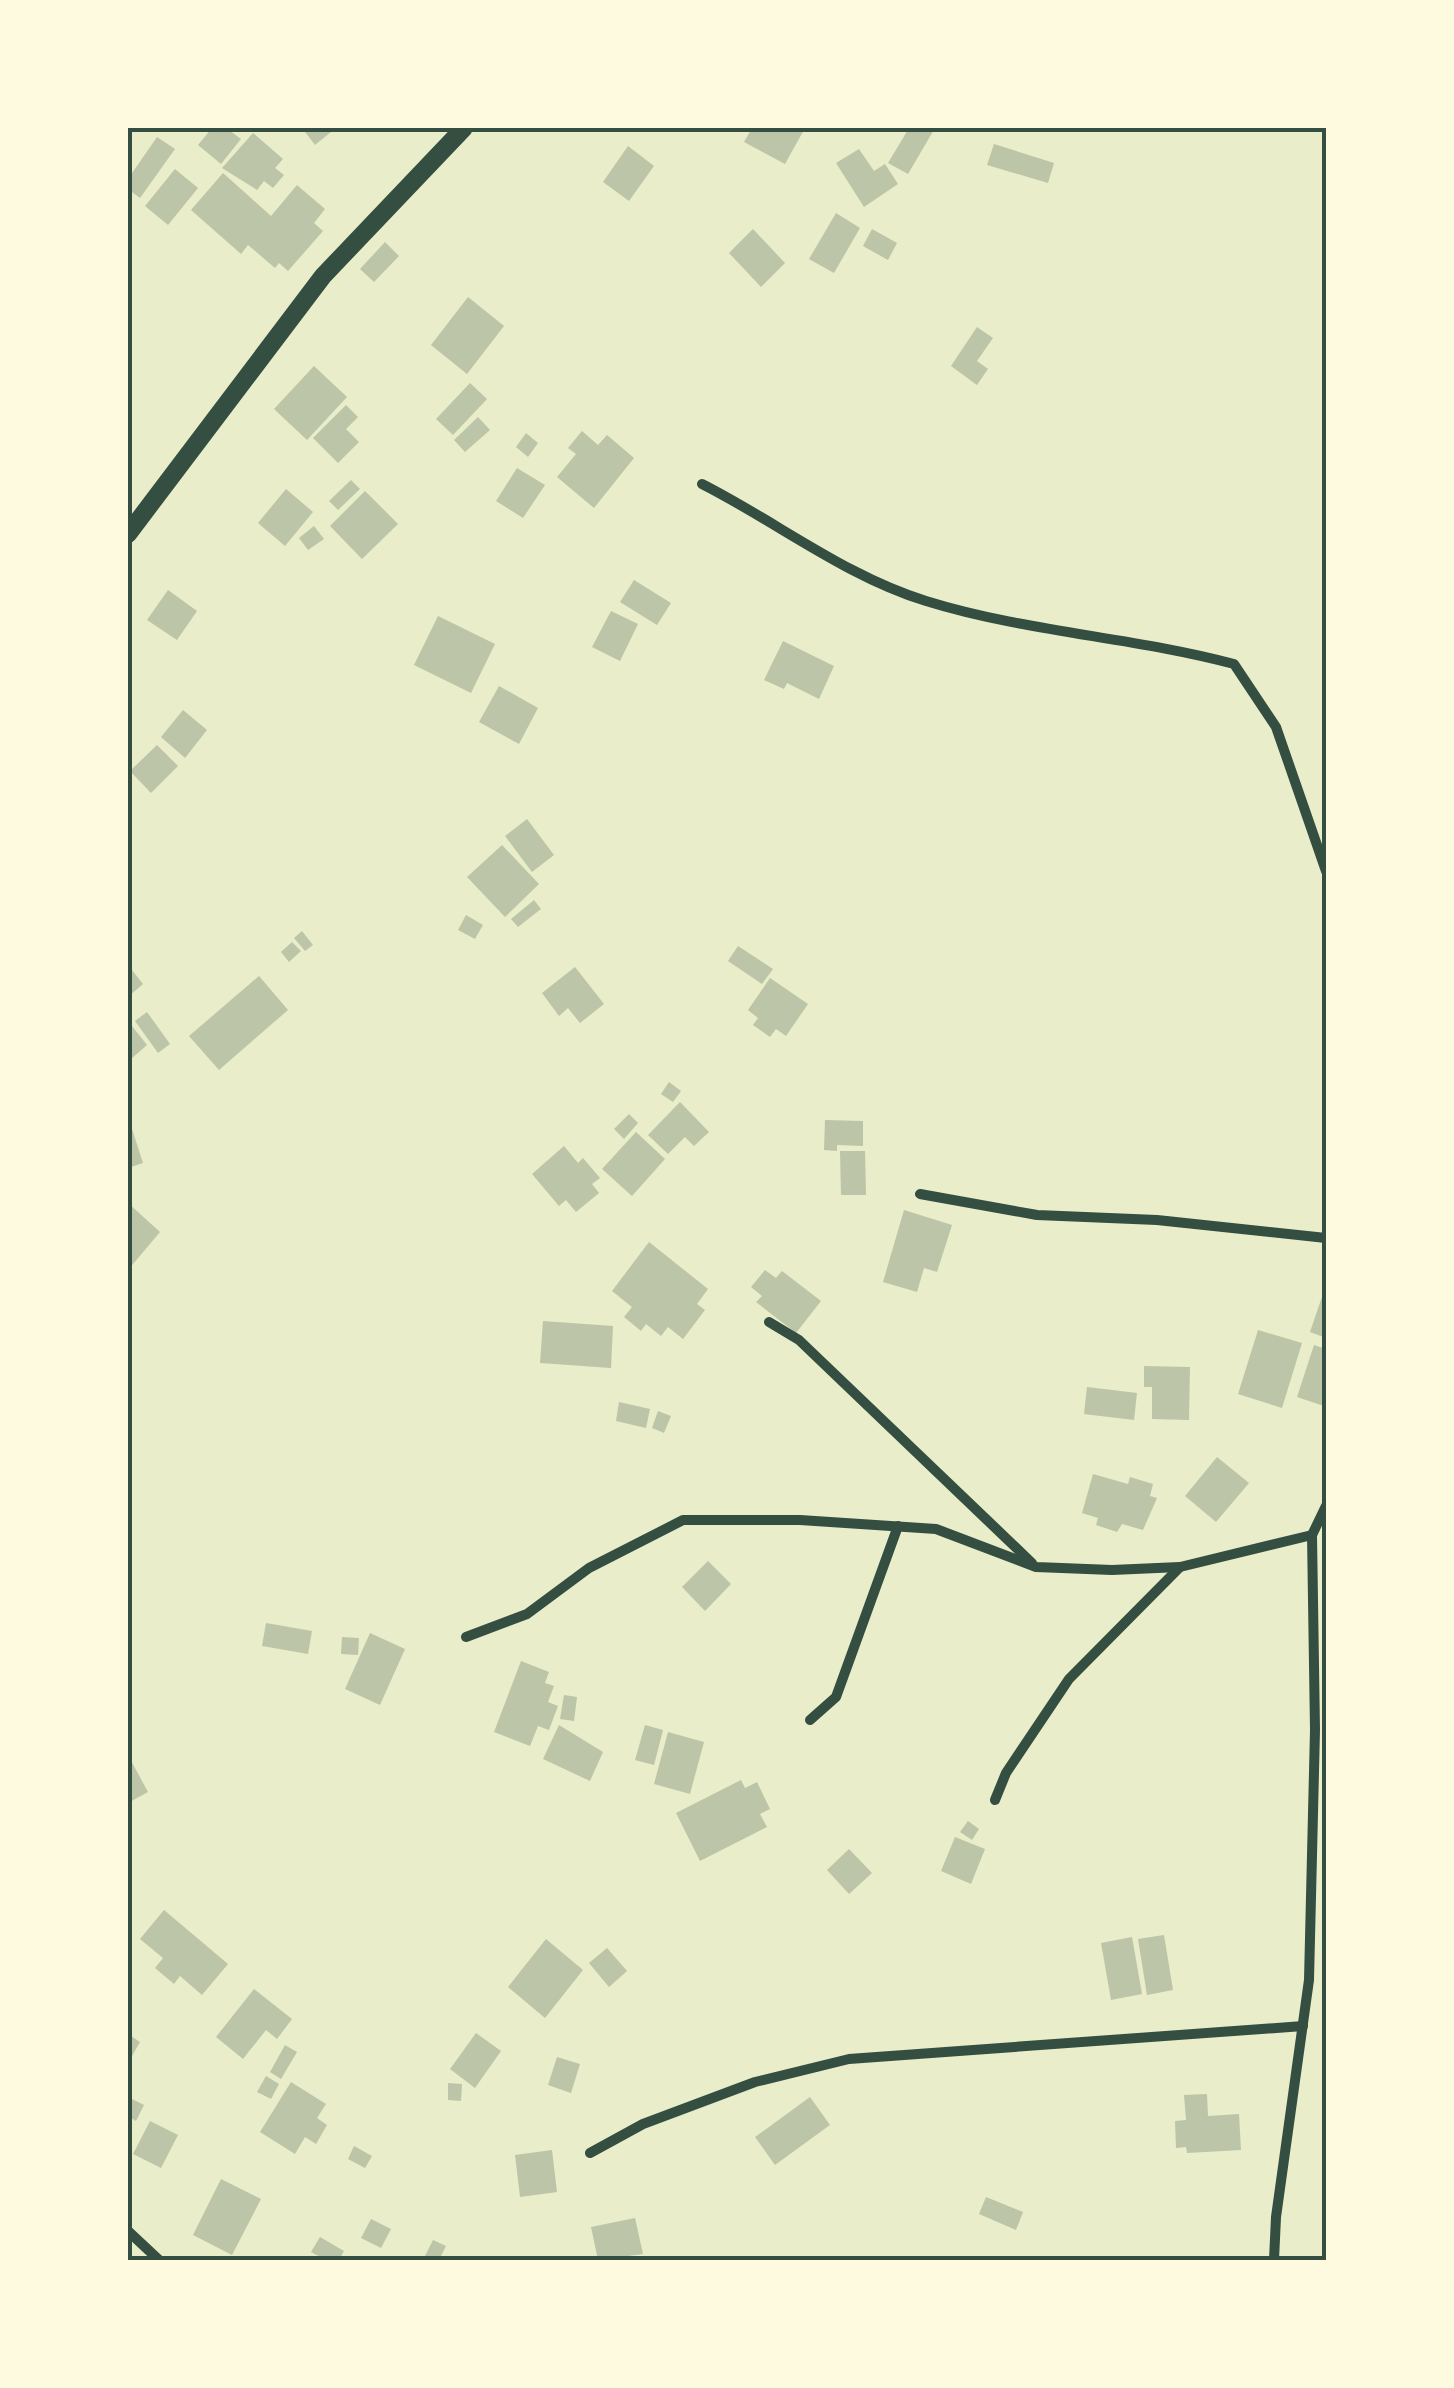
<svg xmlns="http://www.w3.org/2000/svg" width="1454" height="2388" viewBox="0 0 1454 2388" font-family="'Public Sans',sans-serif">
<rect width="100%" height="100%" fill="#e9edc9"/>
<!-- building -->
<g fill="#bcc5a7">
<polygon points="212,128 226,128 241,139 221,164 198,145"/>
<polygon points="302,128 328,128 331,132 315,145"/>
<polygon points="752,128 805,128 785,164 744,142"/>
<polygon points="909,128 935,128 908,174 888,163"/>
<polygon points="253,133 283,159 275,168 284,175 273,188 264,181 257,190 222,168"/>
<polygon points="157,137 175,149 140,198 128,189 128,179"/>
<polygon points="994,144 1054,163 1048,183 987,165"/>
<polygon points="628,146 654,166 629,201 603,182"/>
<polygon points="859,149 874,171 885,164 898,184 864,207 836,163"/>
<polygon points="175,169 198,188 168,225 145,206"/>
<polygon points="223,173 271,216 297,185 325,209 314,223 323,231 288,271 279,263 275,268 248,245 241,254 191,210"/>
<polygon points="836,213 860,228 834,273 809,259"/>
<polygon points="753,229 785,263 761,287 729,253"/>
<polygon points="872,229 897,243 888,260 863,246"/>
<polygon points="385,242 399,256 374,282 360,269"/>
<polygon points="468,297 504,326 467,374 431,345"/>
<polygon points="977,327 993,338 977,361 988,369 977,385 951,366"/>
<polygon points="314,366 347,397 307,440 274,409"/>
<polygon points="470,383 487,399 453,435 436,419"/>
<polygon points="346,405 358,417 346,429 359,442 338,463 313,438"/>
<polygon points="478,417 490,430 465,452 454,440"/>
<polygon points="582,431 598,445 607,435 634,458 594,508 557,477 576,454 568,448"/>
<polygon points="526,433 538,443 528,457 516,447"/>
<polygon points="517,468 545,485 523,518 496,501"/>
<polygon points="351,480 360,489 338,510 329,501"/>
<polygon points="286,489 313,512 285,546 258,523"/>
<polygon points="365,491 398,524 362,559 330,526"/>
<polygon points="314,526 324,539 308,550 299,538"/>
<polygon points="634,580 671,603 657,625 620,602"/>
<polygon points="168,590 197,611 177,640 147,620"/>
<polygon points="611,611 638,624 620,661 592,647"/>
<polygon points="438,616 495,644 471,693 414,665"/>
<polygon points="783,641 834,666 819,699 787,683 784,689 764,680"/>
<polygon points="499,686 538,708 519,744 479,722"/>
<polygon points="183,710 207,730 185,758 161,737"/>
<polygon points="157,745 178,766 151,793 130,771"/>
<polygon points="527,819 554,855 532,872 505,836"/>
<polygon points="502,845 539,884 505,917 467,877"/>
<polygon points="534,900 541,909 518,927 511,919"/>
<polygon points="466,915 483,925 475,939 458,930"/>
<polygon points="302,931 313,945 305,951 294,938"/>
<polygon points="292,942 301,951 289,962 281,952"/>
<polygon points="738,946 773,969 762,984 728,961"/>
<polygon points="128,965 143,984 128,997"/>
<polygon points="575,967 604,1004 580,1023 568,1008 559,1016 542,993"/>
<polygon points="259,976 288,1010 219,1070 189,1036"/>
<polygon points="770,978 808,1004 786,1036 776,1029 770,1037 753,1025 758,1018 748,1010"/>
<polygon points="147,1012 170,1044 158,1053 135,1021"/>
<polygon points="128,1021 147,1045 131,1059 128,1055"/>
<polygon points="669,1082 681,1091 673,1102 661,1094"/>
<polygon points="680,1102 709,1132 694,1146 685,1137 668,1154 648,1135"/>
<polygon points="629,1114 638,1123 624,1139 614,1129"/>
<polygon points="825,1120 863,1121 863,1146 837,1145 837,1151 824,1150"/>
<polygon points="132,1129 143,1163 128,1168 128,1130"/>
<polygon points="636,1132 665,1159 632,1196 602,1169"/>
<polygon points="564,1146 578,1163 583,1158 600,1178 592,1184 599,1193 576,1212 566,1200 559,1206 532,1174"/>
<polygon points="840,1151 865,1151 866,1195 841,1195"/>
<polygon points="128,1203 160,1232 128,1270"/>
<polygon points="904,1210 952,1225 937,1272 924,1268 917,1292 883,1282"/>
<polygon points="649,1242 708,1289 697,1304 705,1310 683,1339 668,1327 661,1336 646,1324 641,1331 624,1317 632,1307 612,1291"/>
<polygon points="765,1270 776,1278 782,1271 821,1301 796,1333 756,1302 762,1296 751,1287"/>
<polygon points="1326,1285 1326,1338 1310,1332"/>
<polygon points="543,1321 613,1326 611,1368 540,1363"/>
<polygon points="1258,1330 1302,1343 1282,1408 1238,1394"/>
<polygon points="1314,1345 1326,1349 1324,1406 1297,1397"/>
<polygon points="1144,1366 1190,1367 1189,1420 1152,1419 1152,1387 1144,1387"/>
<polygon points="1087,1387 1137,1393 1134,1420 1084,1414"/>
<polygon points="619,1402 650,1409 646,1428 616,1421"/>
<polygon points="658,1411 671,1416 664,1433 652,1428"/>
<polygon points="1217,1457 1249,1483 1216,1522 1185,1496"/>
<polygon points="1093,1474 1128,1484 1130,1477 1153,1484 1150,1496 1157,1498 1143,1530 1122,1524 1117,1532 1096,1525 1098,1518 1082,1513"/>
<polygon points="708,1561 731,1584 705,1611 682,1587"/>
<polygon points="266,1623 312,1631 308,1654 262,1646"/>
<polygon points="370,1633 405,1649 380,1705 345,1689"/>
<polygon points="342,1637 359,1638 358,1655 341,1654"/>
<polygon points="521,1661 549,1672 545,1683 554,1686 548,1702 558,1706 549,1730 538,1726 530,1746 494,1732"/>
<polygon points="564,1695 577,1697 574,1721 560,1719"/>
<polygon points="559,1725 603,1752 590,1781 543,1759"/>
<polygon points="645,1725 663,1730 654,1765 635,1760"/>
<polygon points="668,1732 704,1742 690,1794 654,1784"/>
<polygon points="128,1755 148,1792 128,1803"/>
<polygon points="741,1780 745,1788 757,1782 770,1809 760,1814 767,1827 700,1861 676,1813"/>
<polygon points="968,1821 979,1829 972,1840 960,1832"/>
<polygon points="955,1837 985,1849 971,1884 941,1871"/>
<polygon points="849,1849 872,1873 849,1894 827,1870"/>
<polygon points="164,1910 228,1964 202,1995 180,1976 174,1984 155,1968 163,1958 140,1939"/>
<polygon points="1164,1935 1173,1990 1147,1995 1138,1939"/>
<polygon points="1132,1937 1142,1994 1111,2000 1101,1943"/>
<polygon points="546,1939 583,1970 545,2018 508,1987"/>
<polygon points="607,1948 627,1971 609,1987 589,1963"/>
<polygon points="254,1989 292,2019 277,2039 266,2030 243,2059 216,2037"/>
<polygon points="476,2033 501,2051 475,2088 450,2069"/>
<polygon points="128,2034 140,2042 128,2063"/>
<polygon points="285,2045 297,2052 281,2079 270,2072"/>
<polygon points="557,2057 580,2064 571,2093 548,2085"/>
<polygon points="266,2076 279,2084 271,2099 257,2092"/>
<polygon points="291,2082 326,2104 317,2118 327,2125 316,2144 305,2137 295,2154 260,2132"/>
<polygon points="448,2083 462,2084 461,2101 448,2100"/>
<polygon points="1207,2094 1208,2116 1239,2114 1241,2150 1187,2153 1186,2147 1176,2148 1175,2121 1186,2120 1184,2095"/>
<polygon points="128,2097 144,2105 136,2121 128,2116"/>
<polygon points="810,2097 830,2125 775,2165 755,2137"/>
<polygon points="150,2121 178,2135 161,2168 133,2154"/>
<polygon points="354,2146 372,2156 365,2168 348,2159"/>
<polygon points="552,2150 557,2192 520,2197 515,2155"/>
<polygon points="221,2179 261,2199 232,2255 193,2235"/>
<polygon points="986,2197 1023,2212 1016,2230 979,2214"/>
<polygon points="635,2218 643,2254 598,2260 591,2227"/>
<polygon points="371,2219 391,2229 381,2248 361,2238"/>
<polygon points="320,2237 344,2251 339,2260 326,2260 311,2252"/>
<polygon points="433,2240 446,2246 439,2260 423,2260"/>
</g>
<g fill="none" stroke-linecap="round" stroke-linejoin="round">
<!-- minor -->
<g stroke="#344e41" stroke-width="10">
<path d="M702,484C777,522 845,576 926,601C1026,632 1133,637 1234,664L1276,727L1326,871"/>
<polyline points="920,1194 1037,1215 1157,1220 1326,1238"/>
<polyline points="769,1322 799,1340 1032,1563"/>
<polyline points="466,1637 527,1614 589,1568 683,1520 800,1520 936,1529 1036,1567 1112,1570 1180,1567"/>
<polyline points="810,1720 836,1697 898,1526"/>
<polyline points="995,1800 1006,1773 1069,1679 1180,1567 1312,1535"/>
<polyline points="590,2153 643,2124 755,2082 849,2059 1303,2026"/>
<polyline points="128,2231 159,2260"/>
<polyline points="1274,2260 1276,2217 1309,1980 1315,1730 1312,1535 1326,1506"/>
</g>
<!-- tertiary -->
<polyline stroke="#344e41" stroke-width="18" points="128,534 323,276 464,128"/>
</g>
<!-- border -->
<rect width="1454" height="2388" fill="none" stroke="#fefae0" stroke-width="260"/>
<rect x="130" y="130" width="1194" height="2128" fill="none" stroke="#344e41" stroke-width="4"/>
</svg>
